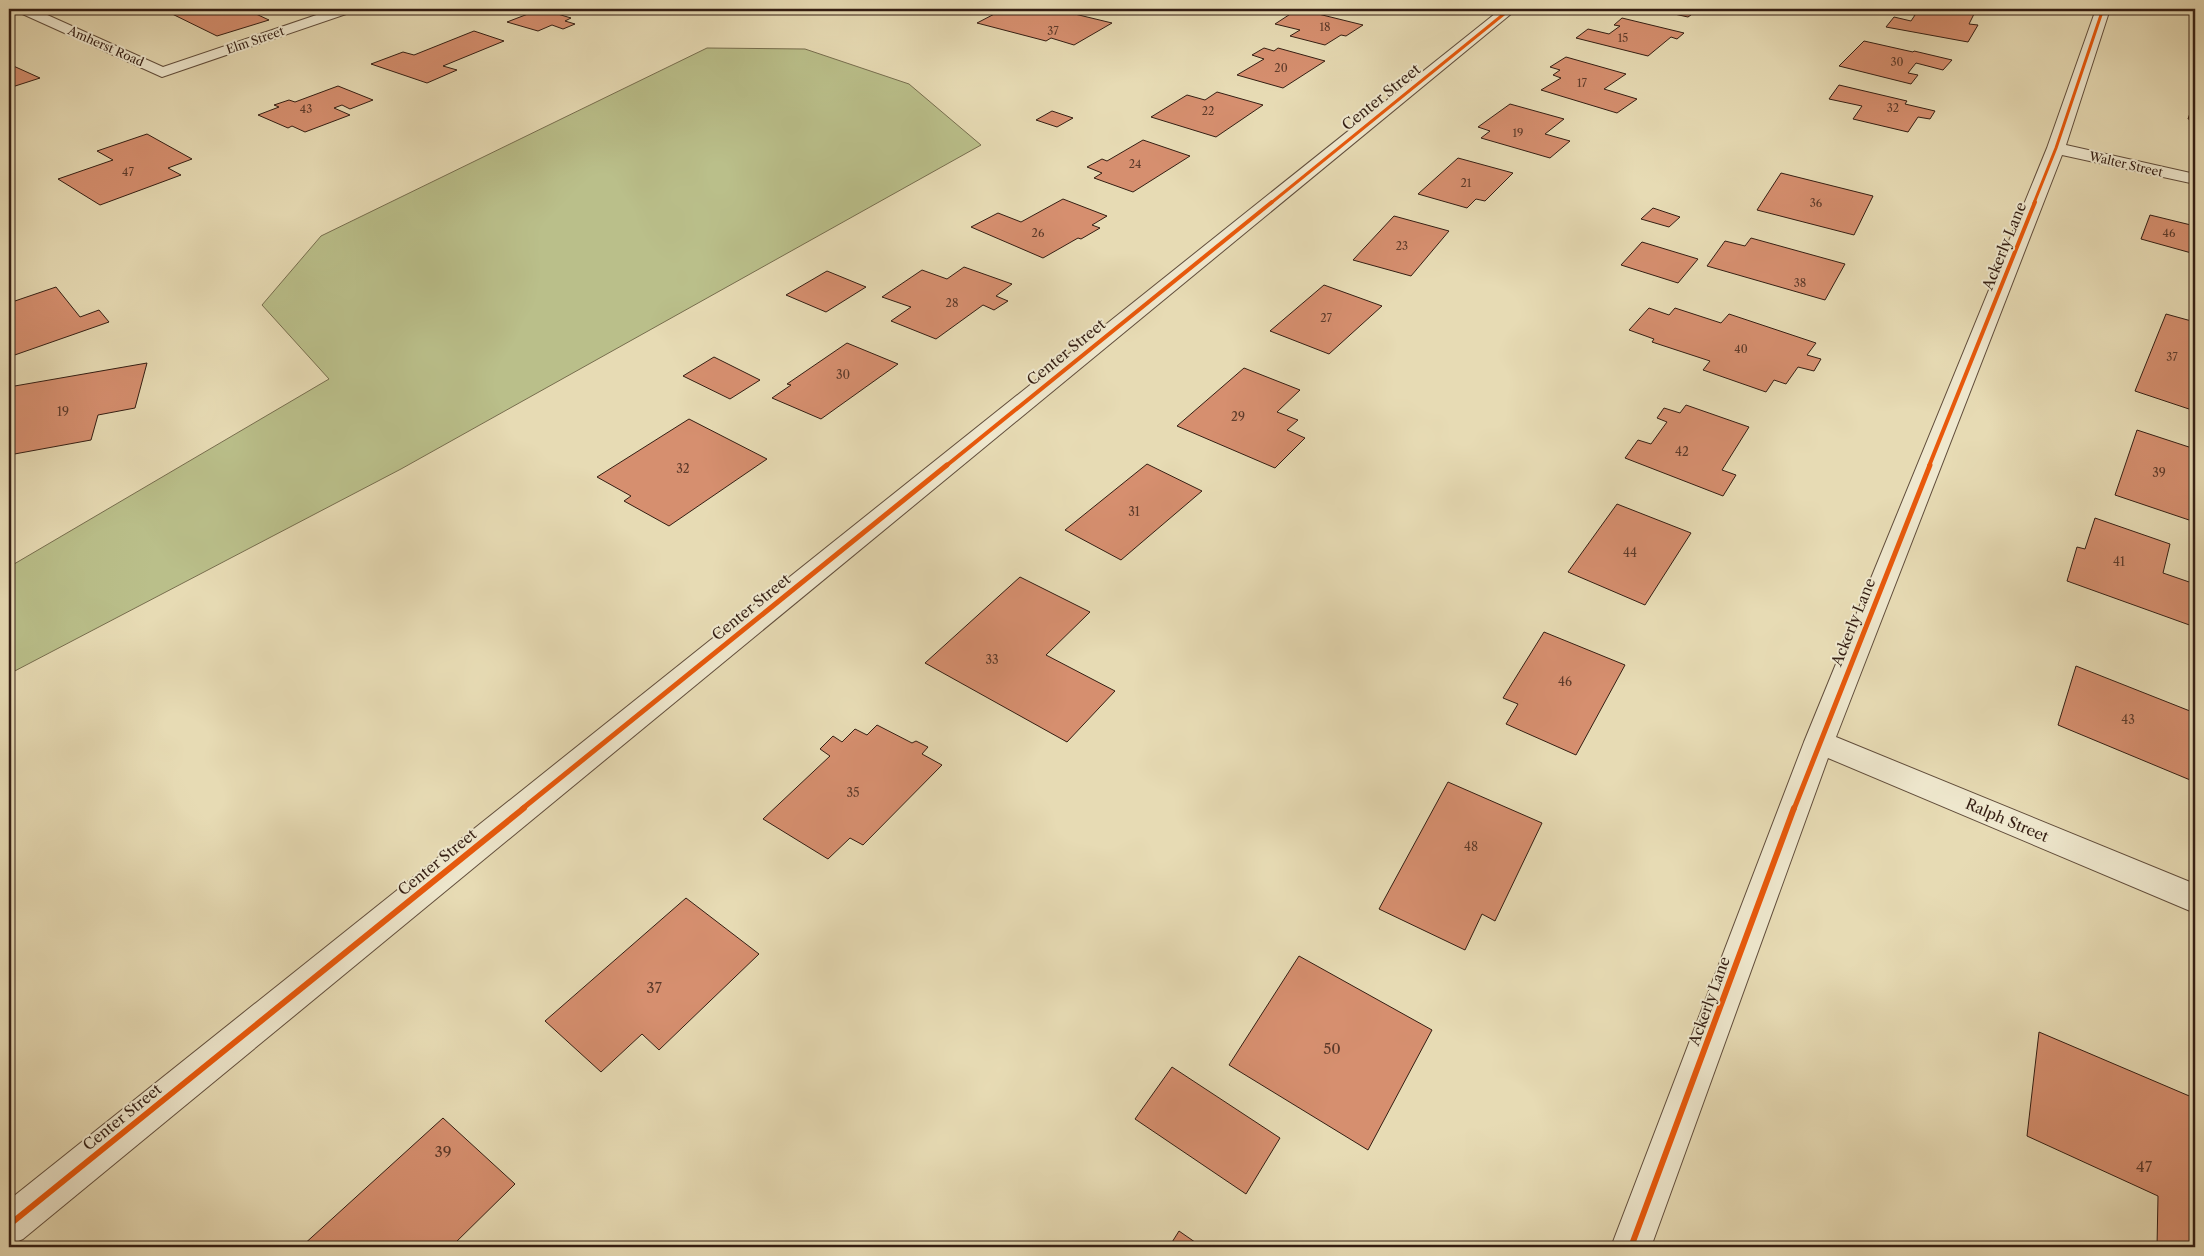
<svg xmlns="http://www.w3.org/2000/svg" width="2204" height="1256" viewBox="0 0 2204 1256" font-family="'Libre Caslon Text',serif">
<rect width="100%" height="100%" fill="#e7dbb4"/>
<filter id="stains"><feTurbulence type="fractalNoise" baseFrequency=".004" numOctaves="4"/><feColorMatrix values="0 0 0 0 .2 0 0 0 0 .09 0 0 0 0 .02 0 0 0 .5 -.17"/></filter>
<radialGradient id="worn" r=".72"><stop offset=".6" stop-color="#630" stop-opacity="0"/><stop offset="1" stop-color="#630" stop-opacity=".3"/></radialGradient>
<!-- green -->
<polygon fill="#babf8a" stroke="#776e4e" points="707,48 805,49 909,84 981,145 401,469 9,674 9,567 329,379 262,305 321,236"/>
<!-- building -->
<g fill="#d68f6f" stroke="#341e13">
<polygon points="162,9 272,9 256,14 269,20 217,36"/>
<polygon points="541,9 571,18 565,21 575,24 563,29 552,25 538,31 507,22"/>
<polygon points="1004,9 1054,9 1112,23 1074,45 1051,38 1046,41 977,23"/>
<polygon points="1298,9 1363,25 1346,36 1341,35 1325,45 1290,36 1300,30 1275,24"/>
<polygon points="1351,9 1381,9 1373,14"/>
<polygon points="1651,9 1718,9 1712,13 1698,10 1688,17"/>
<polygon points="1895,9 1945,9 1974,14 1969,24 1978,25 1968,42 1886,27 1894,17 1911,21 1915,15 1894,10"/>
<polygon points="1622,18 1684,33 1677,39 1671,37 1648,56 1576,38 1588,29 1609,34 1620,26 1614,25"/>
<polygon points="474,31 504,41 443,66 457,70 427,83 371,64 403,52 414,55"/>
<polygon points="1864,41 1913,52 1914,51 1952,60 1943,70 1916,63 1908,73 1918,75 1911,84 1839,66"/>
<polygon points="1264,48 1274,51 1278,48 1325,61 1283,88 1237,75 1264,59 1252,55"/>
<polygon points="1566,57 1626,74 1604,89 1637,99 1617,113 1541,90 1561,78 1553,75 1560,70 1550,67"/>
<polygon points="9,64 40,78 9,88"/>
<polygon points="1839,85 1907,101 1905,104 1935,111 1930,119 1918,117 1908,132 1853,119 1862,106 1829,99"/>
<polygon points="338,86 373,100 350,109 342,105 334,108 350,115 305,132 292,126 288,128 258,115 279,107 274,105 289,100 295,102"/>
<polygon points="1217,92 1263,105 1216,137 1151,117 1187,95 1205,100"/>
<polygon points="1510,104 1564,119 1545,134 1570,141 1550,158 1481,138 1490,131 1478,127"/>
<polygon points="2192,107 2195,108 2195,120 2188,119"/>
<polygon points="1052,111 1073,118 1057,127 1036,120"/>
<polygon points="147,134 192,159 168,168 181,175 100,205 58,179 113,160 97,151"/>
<polygon points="1143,140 1190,156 1133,192 1094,178 1102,173 1087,167 1102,159 1107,161"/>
<polygon points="1458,158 1513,173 1485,201 1476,199 1467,208 1418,194"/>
<polygon points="1781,173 1873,196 1854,235 1757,210"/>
<polygon points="1063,199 1107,216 1092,225 1100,228 1081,239 1078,238 1043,258 971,227 998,213 1021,222"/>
<polygon points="1653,208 1680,217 1669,227 1641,219"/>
<polygon points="2150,215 2195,226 2195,254 2141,239"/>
<polygon points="1394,216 1449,231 1411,276 1353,260"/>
<polygon points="1751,238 1845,264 1825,300 1707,266 1725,241 1745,246"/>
<polygon points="1642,242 1698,259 1678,283 1621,265"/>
<polygon points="964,267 1012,284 996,296 1008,301 994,310 983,305 936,339 891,321 911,307 882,297 922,270 947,279"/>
<polygon points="827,271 866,287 826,312 786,295"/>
<polygon points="1324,285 1382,306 1329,354 1270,331"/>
<polygon points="56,287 80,317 99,310 109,322 9,357 9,303"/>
<polygon points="1649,308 1669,315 1675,308 1721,323 1729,314 1816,343 1807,355 1821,359 1814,371 1798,367 1786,384 1774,380 1766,392 1703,370 1710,361 1652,342 1654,339 1629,330"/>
<polygon points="2166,314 2195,322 2195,411 2135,391"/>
<polygon points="847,343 898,364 821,419 772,398 791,385 787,384"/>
<polygon points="714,357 760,380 730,399 683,376"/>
<polygon points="147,363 135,408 98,415 91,440 9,455 9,387"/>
<polygon points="1244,368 1300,390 1277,412 1298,420 1287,430 1305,438 1275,468 1177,426"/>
<polygon points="1686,405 1749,427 1722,470 1736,475 1723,496 1625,458 1638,440 1651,444 1667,422 1657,418 1664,408 1680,413"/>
<polygon points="689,419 767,459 669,526 624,501 631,496 597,477"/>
<polygon points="2137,430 2195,449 2195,522 2115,495"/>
<polygon points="1147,464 1202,491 1121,560 1065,530"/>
<polygon points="1617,504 1691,533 1645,605 1568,572"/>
<polygon points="2095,518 2170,544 2163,573 2195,584 2195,627 2067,581 2077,547 2085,549"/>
<polygon points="1020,577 1090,612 1046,655 1115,691 1067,742 925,663"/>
<polygon points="1544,632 1625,665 1576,755 1506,724 1518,704 1503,698"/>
<polygon points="2076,666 2195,713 2195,782 2058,725"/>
<polygon points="877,725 912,743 916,741 928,747 922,754 942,765 863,845 850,838 828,859 763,819 830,756 820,749 833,736 842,742 855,729 867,735"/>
<polygon points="1448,782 1542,823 1495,921 1482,914 1465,950 1379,909"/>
<polygon points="686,898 759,954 659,1050 642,1034 601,1072 545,1021"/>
<polygon points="1299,956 1432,1030 1368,1150 1229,1065"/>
<polygon points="2039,1032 2194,1098 2195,1074 2195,1247 2157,1247 2158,1196 2027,1136"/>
<polygon points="1172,1067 1280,1138 1246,1194 1135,1119"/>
<polygon points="443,1118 515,1184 451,1247 301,1247"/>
<polygon points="1179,1231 1202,1247 1169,1247"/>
</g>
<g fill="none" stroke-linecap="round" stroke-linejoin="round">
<defs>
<g id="minor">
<polygon points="16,9 34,9 163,67 334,9 354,9 352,12 162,77 18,12"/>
<polygon points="1501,9 1517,9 23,1239 9,1245 9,1200"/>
<polygon points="2096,9 2110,9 2066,145 2195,174 2195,184 2062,155 1836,737 2195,884 2195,913 1828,758 1651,1247 1611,1247 1804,742 2047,148"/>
</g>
</defs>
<!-- minor casing -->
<use href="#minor" stroke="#614d3b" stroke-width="2"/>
<!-- minor -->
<use href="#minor" fill="#efe8ce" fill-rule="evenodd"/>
<defs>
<g id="cycleway-far3">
<polyline points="1271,203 1510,9"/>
<polyline points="2034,203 2056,148 2103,9"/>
</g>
<g id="cycleway-far2">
<polyline points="946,466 1272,202"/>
<polyline points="1929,466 2035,202"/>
</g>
<g id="cycleway-far1">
<polyline points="522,809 947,465"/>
<polyline points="1794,809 1930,465"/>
</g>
<g id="cycleway">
<polyline points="9,1225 524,808"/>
<polyline points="1631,1247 1794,808"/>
</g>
</defs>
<!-- cycleway-far3 casing -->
<use href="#cycleway-far3" stroke="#efe8ce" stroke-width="5"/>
<!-- cycleway-far2 casing -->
<use href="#cycleway-far2" stroke="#efe8ce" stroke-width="6"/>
<!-- cycleway-far1 casing -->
<use href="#cycleway-far1" stroke="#efe8ce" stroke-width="8"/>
<!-- cycleway casing -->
<use href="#cycleway" stroke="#efe8ce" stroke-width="9"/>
<!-- cycleway-far3 -->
<use href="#cycleway-far3" stroke="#e8590c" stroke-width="3"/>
<!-- cycleway-far2 -->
<use href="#cycleway-far2" stroke="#e8590c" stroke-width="4"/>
<!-- cycleway-far1 -->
<use href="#cycleway-far1" stroke="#e8590c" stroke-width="5"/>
<!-- cycleway -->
<use href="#cycleway" stroke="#e8590c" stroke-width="6"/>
</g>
<g text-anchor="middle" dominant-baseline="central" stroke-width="4" stroke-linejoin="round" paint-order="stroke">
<!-- far-number labels -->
<g font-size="11" fill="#5c3a2a">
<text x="1325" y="27">18</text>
<text x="1053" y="31">37</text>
<text x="1623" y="38">15</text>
<text x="1897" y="62">30</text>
<text x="1281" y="68">20</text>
<text x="1582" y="83">17</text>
<text x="1893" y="108">32</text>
<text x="306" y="109">43</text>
<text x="1208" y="111">22</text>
<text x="1518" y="133">19</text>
<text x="1135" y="164">24</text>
<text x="128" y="172">47</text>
<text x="1466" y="183">21</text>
<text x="1816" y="203">36</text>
<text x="1038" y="233">26</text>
<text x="2169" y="233">46</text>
<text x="1402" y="246">23</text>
<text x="1800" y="283">38</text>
<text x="952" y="303">28</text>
<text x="1326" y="318">27</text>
<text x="1741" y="349">40</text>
<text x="2172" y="357">37</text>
</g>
<!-- far-street labels -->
<g font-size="12" fill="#341e13" stroke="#efe8ce">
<text transform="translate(255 40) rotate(-19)">Elm Street</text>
<text transform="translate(106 46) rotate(24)">Amherst Road</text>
<text transform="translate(2126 164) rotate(13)">Walter Street</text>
</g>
<!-- number labels -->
<g font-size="12" fill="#5c3a2a">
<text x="843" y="374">30</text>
<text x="63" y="411">19</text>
<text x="1238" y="416">29</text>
<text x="1682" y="451">42</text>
<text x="683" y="468">32</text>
<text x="2159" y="472">39</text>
<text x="1134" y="511">31</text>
<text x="1630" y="552">44</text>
<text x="2119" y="561">41</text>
<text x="992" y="659">33</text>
<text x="1565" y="681">46</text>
<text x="2128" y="719">43</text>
<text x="853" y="792">35</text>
<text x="1471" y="846">48</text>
</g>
<!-- street labels -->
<g font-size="15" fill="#341e13" stroke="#efe8ce">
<text transform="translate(1381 97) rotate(-39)">Center Street</text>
<text transform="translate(2004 246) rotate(-68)">Ackerly Lane</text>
<text transform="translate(1066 352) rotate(-39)">Center Street</text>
<text transform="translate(751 607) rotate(-39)">Center Street</text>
<text transform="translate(1853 622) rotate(-68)">Ackerly Lane</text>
<text transform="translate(2007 820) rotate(23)">Ralph Street</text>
<text transform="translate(437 862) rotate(-39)">Center Street</text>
<text transform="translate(1709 1001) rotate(-70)">Ackerly Lane</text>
<text transform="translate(122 1117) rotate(-39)">Center Street</text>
</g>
<!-- near-number labels -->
<g font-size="15" fill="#5c3a2a">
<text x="654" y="987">37</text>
<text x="1332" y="1048">50</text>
<text x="443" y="1151">39</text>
<text x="2144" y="1166">47</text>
</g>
</g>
<!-- margin -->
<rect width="2204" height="1256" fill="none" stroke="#e7dbb4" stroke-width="30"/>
<rect x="10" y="10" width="2184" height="1236" fill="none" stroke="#341e13" stroke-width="2.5"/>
<rect x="15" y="15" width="2174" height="1226" fill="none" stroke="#341e13"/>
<rect width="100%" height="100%" filter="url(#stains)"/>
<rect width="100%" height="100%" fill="url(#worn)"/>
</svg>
